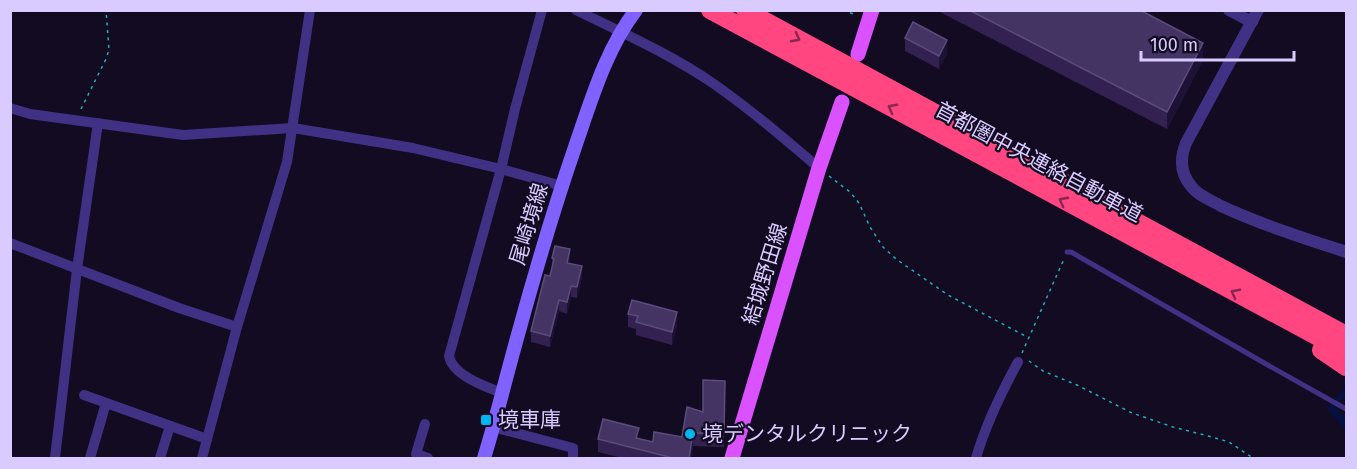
<svg xmlns="http://www.w3.org/2000/svg" width="1357" height="469" viewBox="0 0 1357 469" font-family="'Fira Sans','Noto Sans JP',sans-serif">
<rect width="100%" height="100%" fill="#120b21"/>
<!-- water -->
<polygon fill="#041041" points="1346,386 1346,395 1335,408 1346,419 1346,431 1327,409"/>
<g fill="none" stroke-linecap="round" stroke-linejoin="round">
<!-- path -->
<g stroke="#21adbd" stroke-width="1.5" stroke-dasharray="3 4.5" stroke-linecap="butt">
<polyline points="843,10 856,15"/>
<polyline points="81,109 106,59 109,50 106,10"/>
<polyline points="829,176 850,192 859,203 870,227 883,247 896,259 948,295 1029,338"/>
<polyline points="1022,353 1064,259"/>
<polyline points="1029,361 1043,371 1077,385 1132,413 1173,427 1212,437 1229,442 1253,458"/>
</g>
<!-- service -->
<polyline stroke="#413185" stroke-width="5" points="1067,252 1071,252 1266,364 1346,409"/>
<!-- minor -->
<g stroke="#413185" stroke-width="10">
<path d="M576,10C623,33 672,55 714,84C751,110 785,139 819,168"/>
<polyline points="10,108 30,114 183,135 293,128 413,148 501,169 562,186"/>
<polyline points="10,243 179,308 237,327"/>
<path d="M502,393C486,387 452,375 449,356L501,169L515,109L542,10"/>
<polyline points="84,395 207,439"/>
<polyline points="425,424 416,454 428,458"/>
<polyline points="493,427 573,448 573,458"/>
<polyline points="55,458 77,269 98,123"/>
<polyline points="90,458 106,403"/>
<polyline points="160,458 170,426"/>
<polyline points="202,458 237,327 287,162 310,10"/>
<path d="M976,458C986,424 1001,393 1018,362"/>
</g>
<!-- tertiary -->
<g stroke="#413185" stroke-width="12">
<polyline points="1229,10 1252,22"/>
<path d="M1258,10L1186,143C1180,158 1180,173 1191,186C1198,196 1211,200 1221,206C1262,225 1304,238 1346,252"/>
</g>
<!-- secondary -->
<path stroke="#7f62ff" stroke-width="14" d="M484,458C497,416 507,373 519,331C536,269 554,208 575,147C591,101 606,49 636,10"/>
<!-- primary -->
<g stroke="#da52ff" stroke-width="15">
<polyline points="858,54 872,10"/>
<polyline points="732,458 819,168 842,102"/>
</g>
<!-- motorway -->
<g stroke="#ff4680" stroke-width="18">
<polyline points="710,10 1346,352"/>
<polyline points="745,10 1346,335"/>
<polyline points="1321,350 1346,367"/>
</g>
</g>
<!-- wall -->
<g fill="#332251">
<polygon points="936,10 1140,10 1203,60 1167,129"/>
<polygon points="905,38 947,53 939,69 905,51"/>
<polygon points="552,258 570,260 569,263 582,277 577,298 571,297 567,314 559,311 550,347 531,342 531,331 550,276 552,266"/>
<polygon points="628,314 677,325 672,345 636,335 636,329 628,327"/>
<polygon points="725,381 724,447 693,446 691,459 626,459 598,452 598,439 639,439 653,442 682,437 703,412"/>
</g>
<!-- shaded-wall -->
<g fill="#1e1136">
<polygon points="947,40 947,53 939,69 939,56"/>
<polygon points="1203,43 1203,60 1167,129 1167,112"/>
<polygon points="570,249 570,260 567,274 567,263"/>
<polygon points="582,266 582,277 577,298 577,287"/>
<polygon points="571,286 571,297 567,314 567,302"/>
<polygon points="559,300 559,311 550,347 550,336"/>
<polygon points="677,312 677,325 672,345 672,332"/>
<polygon points="693,433 693,446 691,459 689,459"/>
</g>
<!-- building -->
<g fill="#443464" stroke="#5c4c7c" stroke-width="1.5">
<polygon points="969,10 1140,10 1203,43 1167,112"/>
<polygon points="913,22 947,40 939,56 905,38"/>
<polygon points="555,246 570,249 567,263 582,266 577,287 571,286 567,302 559,300 550,336 531,331 545,275 550,276 554,259 552,258"/>
<polygon points="632,300 677,312 672,332 636,322 638,316 628,314"/>
<polygon points="703,380 725,381 724,434 693,433 689,459 677,459 598,439 603,419 639,428 636,438 653,442 654,432 682,437 687,407 703,412"/>
</g>
<!-- one-way arrows -->
<defs><path id="oneway-chevron" d="M-2-3.5L2.5 0L-2 3.5" fill="none" stroke-width="1.6" stroke-linecap="round" stroke-linejoin="round" transform="scale(1.5)"/></defs>
<g stroke="#882850">
<use href="#oneway-chevron" transform="translate(796 38) rotate(28)"/>
<use href="#oneway-chevron" transform="translate(892 108) rotate(-152)"/>
<use href="#oneway-chevron" transform="translate(1063 201) rotate(-152)"/>
<use href="#oneway-chevron" transform="translate(1235 293) rotate(-152)"/>
</g>
<!-- markers -->
<g fill="#00b5f6" stroke="#120b21" stroke-width="2">
<rect x="480" y="414" width="12" height="12" rx="3"/>
<circle cx="690" cy="434" r="6"/>
</g>
<g text-anchor="middle" dominant-baseline="central" stroke-width="4.5" stroke-linejoin="round" paint-order="stroke">
<!-- street labels -->
<g font-size="21" fill="#d9cbff" stroke="#120b21">
<text transform="translate(1039 162) rotate(28)">首都圏中央連絡自動車道</text>
<text transform="translate(529 224) rotate(-73)">尾崎境線</text>
<text transform="translate(765 274) rotate(-73)">結城野田線</text>
</g>
<!-- poi labels -->
<g font-size="21" fill="#d9cbff" stroke="#120b21" text-anchor="start">
<text x="498" y="420">境車庫</text>
<text x="702" y="434">境デンタルクリニック</text>
</g>
</g>
<!-- border -->
<rect width="1357" height="469" fill="none" stroke="#d9cbff" stroke-width="24"/>
<!-- scale -->
<path d="M1141 51v9h153v-9" fill="none" stroke="#d9cbff" stroke-width="3"/>
<text x="1150" y="51" font-size="18" fill="#d9cbff" stroke="#120b21" stroke-width="4.5" paint-order="stroke">100 m</text>
</svg>
